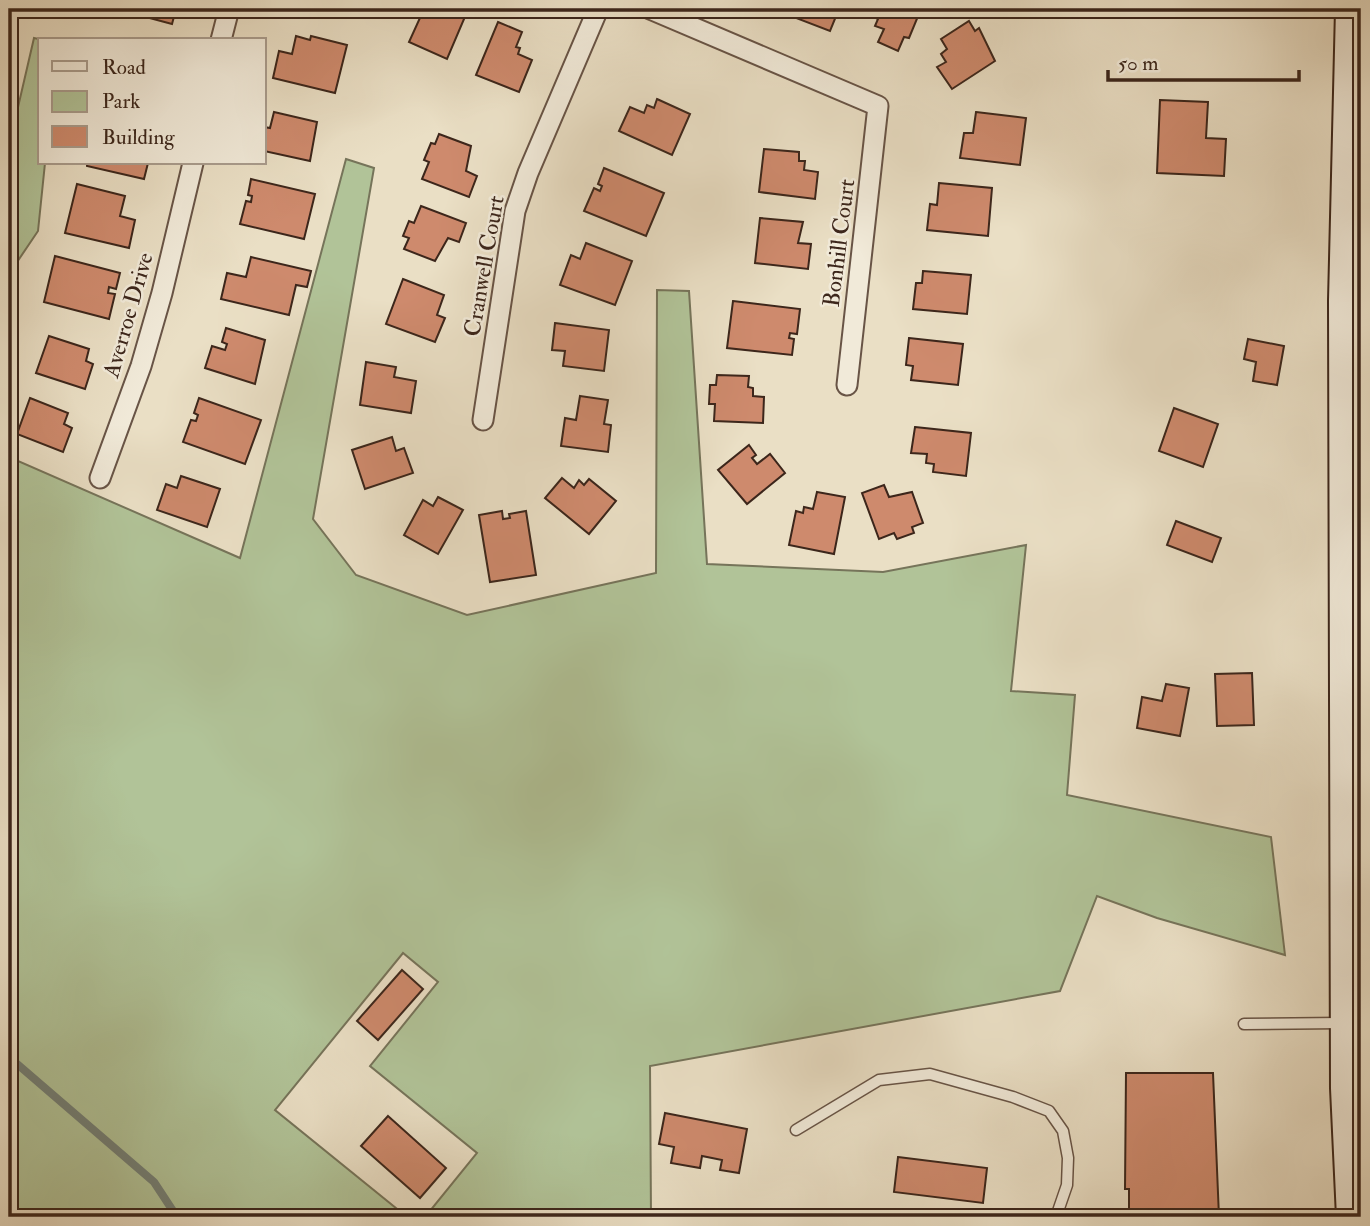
<svg xmlns="http://www.w3.org/2000/svg" width="1370" height="1226" viewBox="0 0 1370 1226" font-family="'IM FELL Double Pica',serif">
<rect width="100%" height="100%" fill="#eadfc5"/>
<filter id="stains"><feTurbulence type="fractalNoise" baseFrequency=".00286" numOctaves="4"/><feColorMatrix values="0 0 0 0 .2 0 0 0 0 .09 0 0 0 0 .02 0 0 0 .5 -.17"/></filter>
<radialGradient id="worn" r=".72"><stop offset=".6" stop-color="#630" stop-opacity="0"/><stop offset="1" stop-color="#630" stop-opacity=".3"/></radialGradient>
<!-- green -->
<g fill="#b1c398" stroke="#76745a" stroke-width="2">
<polygon points="34,38 43,40 40,40 40,163 45,163 38,231 9,274 9,146"/>
<polygon points="346,159 374,168 313,519 356,575 467,615 656,573 657,290 689,291 707,564 883,572 1026,545 1011,691 1075,695 1067,795 1271,837 1285,955 1157,918 1097,896 1060,991 650,1066 651,1217 425,1217 477,1153 370,1066 438,982 403,953 275,1110 407,1217 9,1217 9,457 240,558"/>
</g>
<g fill="none" stroke-linecap="round" stroke-linejoin="round">
<!-- stream -->
<polyline stroke="#738077" stroke-width="8" points="9,1057 154,1182 177,1217"/>
</g>
<!-- building -->
<g fill="#ce8a6d" stroke="#3c261b" stroke-width="2">
<polygon points="116,9 176,9 172,24"/>
<polygon points="424,9 460,9 467,12 447,59 409,42"/>
<polygon points="792,9 839,9 830,31 796,18 798,11"/>
<polygon points="875,9 921,9 909,38 904,37 898,51 878,42 884,29 875,26 878,19 872,16"/>
<polygon points="969,21 975,31 979,28 995,61 952,89 937,67 946,62 941,54 947,49 941,39"/>
<polygon points="498,22 522,32 516,47 520,48 518,54 532,60 519,92 476,75"/>
<polygon points="296,36 310,40 311,36 347,45 335,93 273,78 279,51 292,54"/>
<polygon points="657,99 690,114 672,155 619,131 630,107 644,113 647,105 654,108"/>
<polygon points="1160,100 1208,102 1206,138 1226,139 1224,176 1157,173"/>
<polygon points="274,112 317,122 310,161 264,151 264,127 270,128"/>
<polygon points="976,112 1026,118 1020,165 960,158 964,133 973,133"/>
<polygon points="439,134 471,146 466,171 477,176 469,197 422,179 429,162 424,160 431,143 435,144"/>
<polygon points="764,149 799,152 799,161 805,161 804,170 818,172 815,199 759,192"/>
<polygon points="87,163 148,163 144,179 87,166"/>
<polygon points="604,168 664,193 646,236 584,211 594,188 600,191 602,186 598,184"/>
<polygon points="251,179 315,194 304,239 240,224 246,201 251,202 252,196 248,195"/>
<polygon points="939,183 992,188 988,236 927,230 930,204 937,205"/>
<polygon points="77,184 125,196 120,216 135,220 129,248 65,233"/>
<polygon points="421,206 466,223 459,242 448,238 435,261 404,249 409,238 403,236 409,221 414,223"/>
<polygon points="760,218 803,222 798,243 811,244 808,269 755,263"/>
<polygon points="586,243 632,261 615,305 560,285 571,255 580,259"/>
<polygon points="55,256 120,273 116,289 109,287 108,293 115,294 109,319 44,302"/>
<polygon points="251,257 311,271 307,287 296,285 289,315 221,299 227,273 246,277"/>
<polygon points="923,271 971,275 967,314 913,309 916,283 922,283"/>
<polygon points="403,279 444,295 437,315 445,318 435,342 386,324"/>
<polygon points="733,301 800,309 797,334 790,333 789,338 794,339 792,355 727,348"/>
<polygon points="555,323 609,330 604,371 563,366 565,351 552,350"/>
<polygon points="226,328 265,340 255,384 205,368 212,346 225,350 227,344 222,342"/>
<polygon points="49,336 89,349 86,361 93,364 85,389 36,373"/>
<polygon points="909,338 963,344 958,385 911,380 913,366 906,365"/>
<polygon points="1248,339 1284,346 1277,385 1253,381 1256,362 1244,359"/>
<polygon points="366,362 396,367 394,377 416,381 411,413 360,405"/>
<polygon points="717,375 749,376 748,387 753,388 753,396 764,397 763,423 714,421 715,404 709,404 710,385 716,385"/>
<polygon points="580,396 608,400 604,424 611,425 608,452 561,446 565,418 576,420"/>
<polygon points="30,398 68,413 64,424 72,428 63,452 17,434"/>
<polygon points="199,398 261,420 245,464 183,442 191,420 196,421 198,415 194,413"/>
<polygon points="1174,408 1218,424 1203,467 1159,451"/>
<polygon points="915,427 971,433 966,476 933,472 934,464 926,463 927,454 911,453"/>
<polygon points="392,437 396,451 404,448 413,473 365,489 352,450"/>
<polygon points="749,445 756,455 752,458 757,464 770,454 785,473 747,504 718,470"/>
<polygon points="181,476 220,489 207,527 157,510 166,484 177,488"/>
<polygon points="562,478 574,488 579,480 584,485 589,479 616,501 589,534 545,498"/>
<polygon points="884,485 889,497 912,492 923,523 912,527 914,533 897,539 894,533 879,539 862,493"/>
<polygon points="817,492 845,497 834,554 789,545 796,511 803,513 804,507 813,509"/>
<polygon points="438,497 463,510 438,554 404,535 423,500 433,506"/>
<polygon points="502,511 503,519 510,518 509,514 526,511 536,575 490,582 479,515"/>
<polygon points="1176,521 1221,538 1212,562 1167,545"/>
<polygon points="1252,673 1254,725 1217,726 1215,674"/>
<polygon points="1166,684 1189,688 1180,736 1137,728 1142,697 1162,701"/>
<polygon points="402,970 423,989 378,1040 357,1021"/>
<polygon points="1126,1073 1213,1073 1219,1217 1129,1217 1129,1189 1125,1189"/>
<polygon points="665,1113 747,1129 739,1173 720,1170 722,1160 702,1156 700,1168 671,1163 674,1147 659,1144"/>
<polygon points="388,1116 446,1168 420,1198 361,1146"/>
<polygon points="898,1157 987,1168 983,1203 894,1192"/>
</g>
<g fill="none" stroke-linecap="round" stroke-linejoin="round">
<defs>
<g id="lane">
<polyline points="1244,1024 1341,1023"/>
<polyline points="796,1130 879,1080 930,1074 1013,1097 1049,1111 1063,1131 1068,1158 1067,1185 1056,1217"/>
</g>
<g id="street">
<polyline points="650,9 878,106 847,385"/>
<polyline points="221,40 229,9"/>
<polyline points="483,420 515,211 528,173 598,9"/>
<polyline points="100,478 141,366 162,293 193,163"/>
</g>
<polyline id="secondary" points="1350,9 1343,301 1345,1088 1351,1217"/>
</defs>
<!-- lane casing -->
<use href="#lane" stroke="#685446" stroke-width="13"/>
<!-- street casing -->
<use href="#street" stroke="#685446" stroke-width="23"/>
<!-- secondary casing -->
<use href="#secondary" stroke="#3c261b" stroke-width="32"/>
<!-- lane -->
<use href="#lane" stroke="#f1ead9" stroke-width="10"/>
<!-- street -->
<use href="#street" stroke="#f1ead9" stroke-width="19"/>
<!-- secondary -->
<use href="#secondary" stroke="#f1ead9" stroke-width="28"/>
</g>
<g text-anchor="middle" dominant-baseline="central" stroke-width="5" stroke-linejoin="round" paint-order="stroke">
<!-- street labels -->
<g font-size="23" fill="#3c261b" stroke="#f1ead9">
<text transform="translate(839 243) rotate(-83)">Bonhill Court</text>
<text transform="translate(484 266) rotate(-80)">Cranwell Court</text>
<text transform="translate(128 315) rotate(-74)">Averroe Drive</text>
</g>
</g>
<!-- margin -->
<rect width="1370" height="1226" fill="none" stroke="#eadfc5" stroke-width="35"/>
<rect x="10" y="10" width="1349" height="1205" fill="none" stroke="#3c261b" stroke-width="3.5"/>
<rect x="18" y="18" width="1335" height="1191" fill="none" stroke="#3c261b" stroke-width="2"/>
<!-- legend -->
<rect x="38" y="38" width="228" height="126" fill="#f1ead9" stroke="#a99c8d" stroke-width="2"/>
<rect x="52" y="61" width="35" height="10" fill="#f1ead9" stroke="#a99c8d" stroke-width="2"/>
<text x="102" y="74" font-size="21" fill="#3c261b">Road</text>
<rect x="52" y="91" width="35" height="21" fill="#b1c398" stroke="#a99c8d" stroke-width="2"/>
<text x="102" y="108" font-size="21" fill="#3c261b">Park</text>
<rect x="52" y="126" width="35" height="21" fill="#ce8a6d" stroke="#a99c8d" stroke-width="2"/>
<text x="102" y="144" font-size="21" fill="#3c261b">Building</text>
<!-- scale -->
<path d="M1108 70v10h191v-10" fill="none" stroke="#3c261b" stroke-width="3.5"/>
<text x="1118" y="70" font-size="21" fill="#3c261b" stroke="#f1ead9" stroke-width="5" paint-order="stroke">50 m</text>
<rect width="100%" height="100%" filter="url(#stains)"/>
<rect width="100%" height="100%" fill="url(#worn)"/>
</svg>
